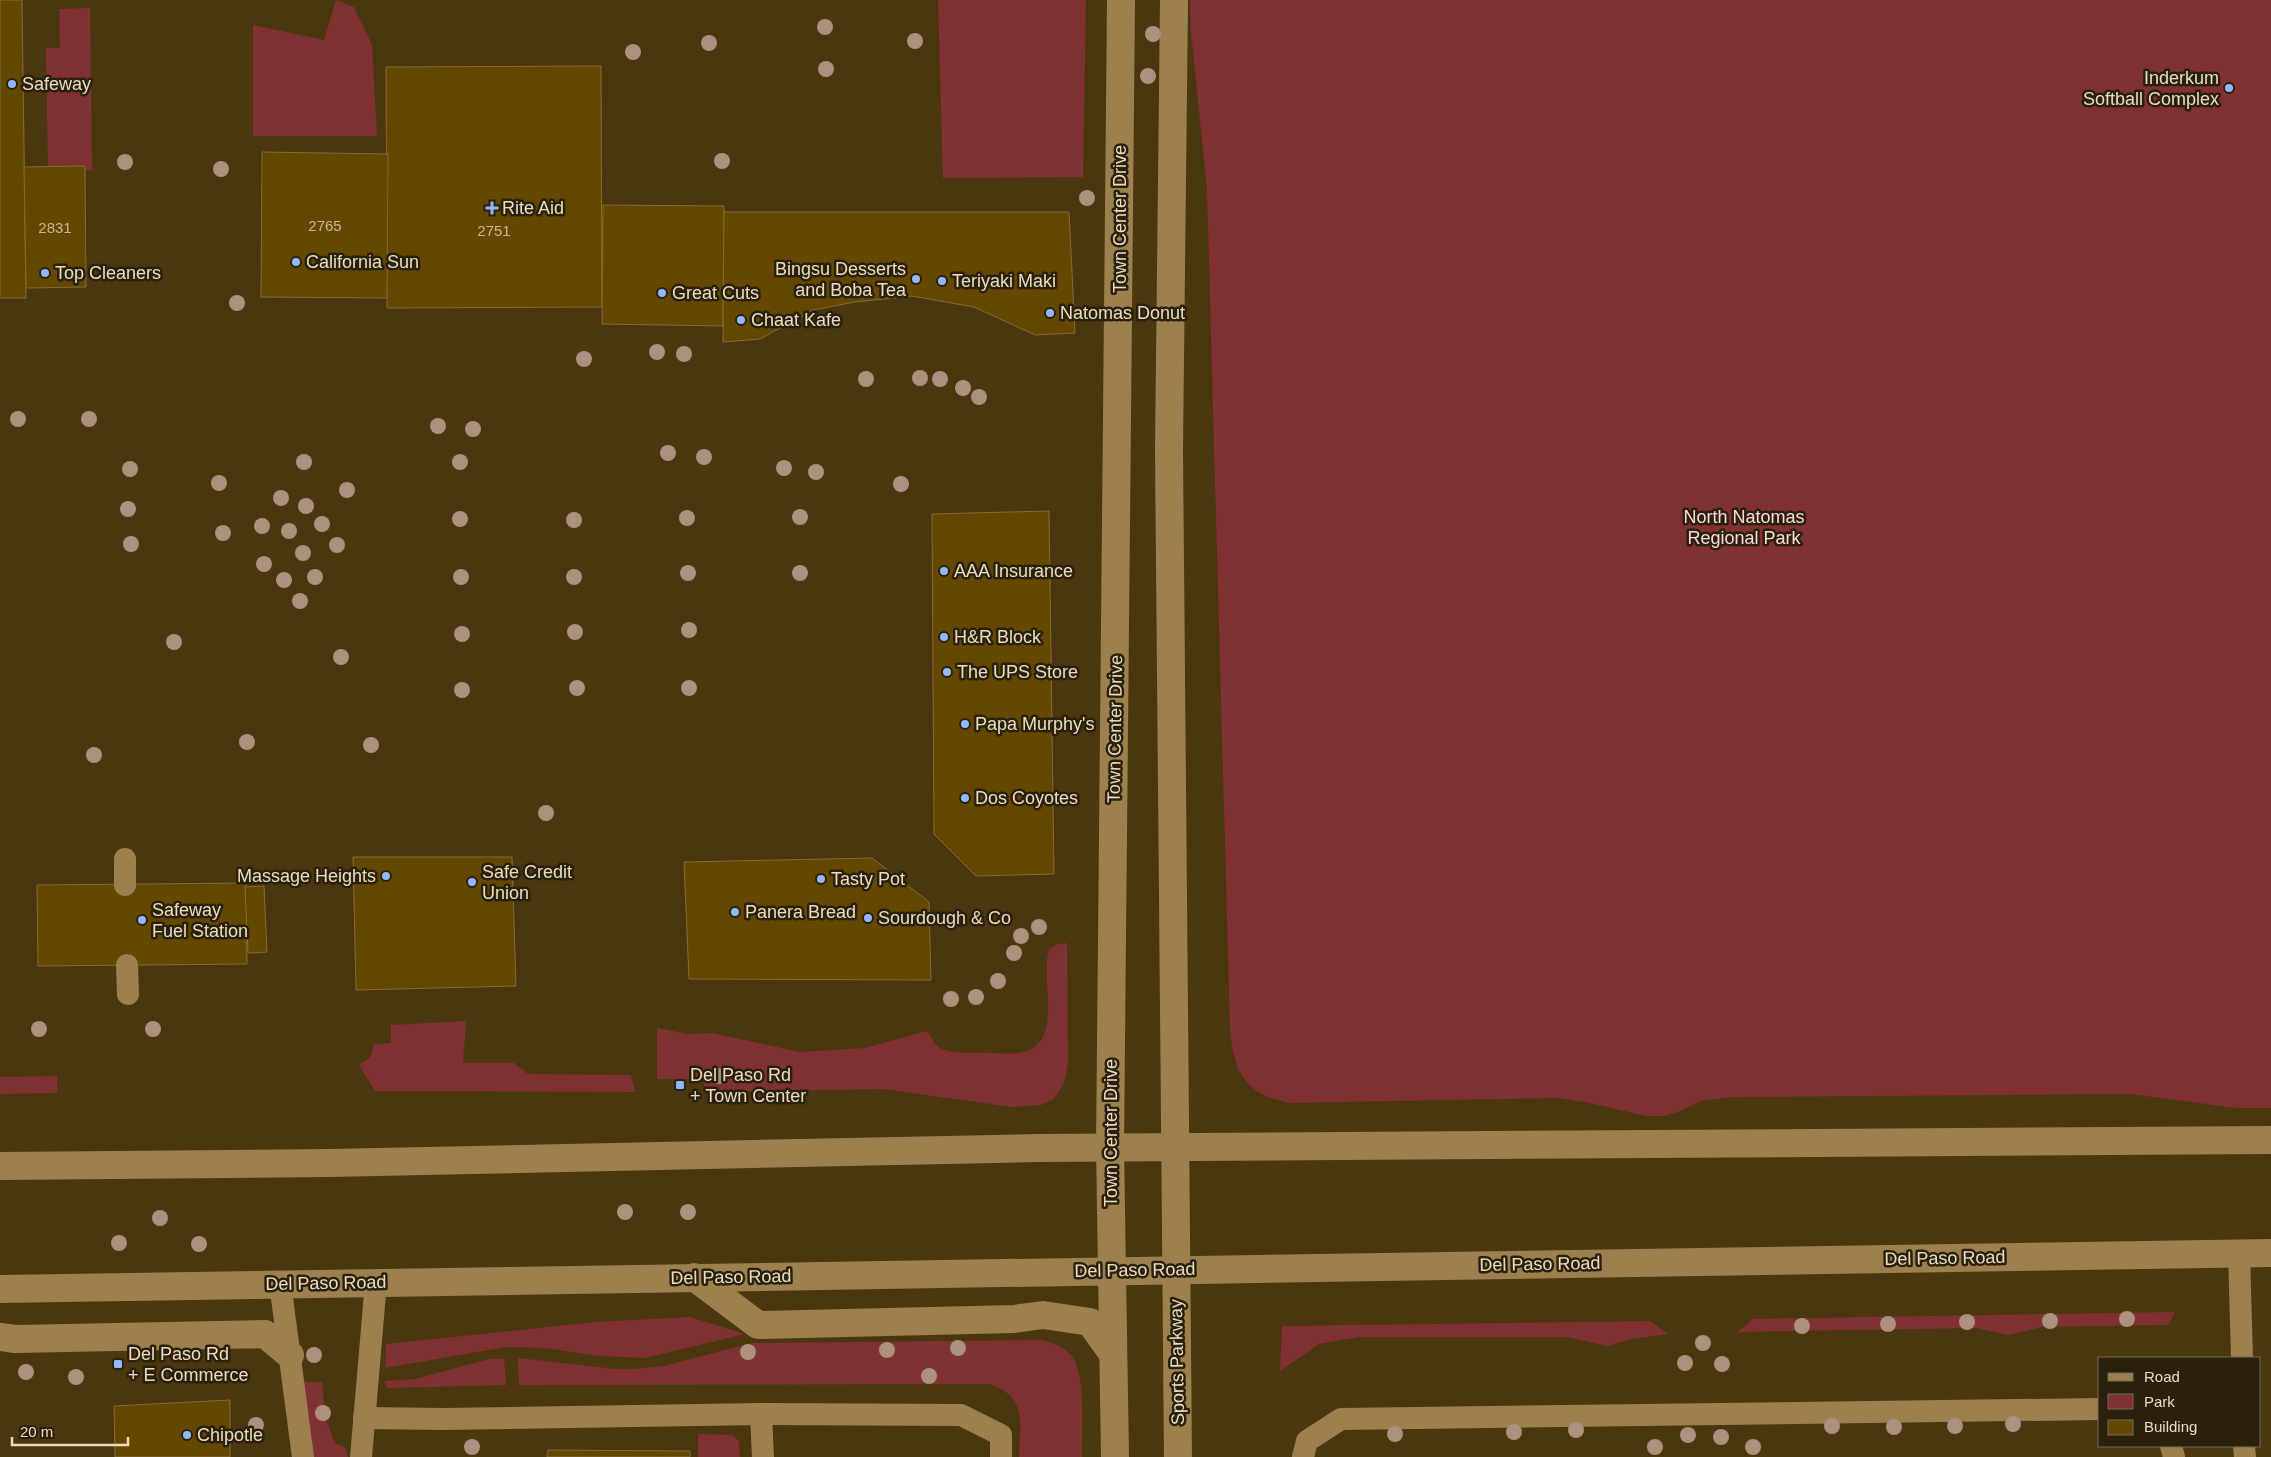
<svg xmlns="http://www.w3.org/2000/svg" width="2271" height="1457" viewBox="0 0 2271 1457" font-family="Helvetica,sans-serif">
<rect width="100%" height="100%" fill="#4a3710"/>
<!-- green -->
<g fill="#803131">
<polygon points="336,0 354,7 372,45 377,136 253,136 253,25 324,40"/>
<polygon points="938,0 1086,0 1083,177 943,178"/>
<path d="M1190,0H2271V1108H2237L2130,1094L1731,1097L1701,1101L1678,1112L1663,1116H1646L1590,1103L1558,1098L1289,1103C1244,1094 1233,1071 1230,1027L1207,189L1191,32Z"/>
<polygon points="90,8 92,170 48,170 46,48 60,48 59,9"/>
<path d="M1067,943L1068,1063L1064,1083L1054,1099L1041,1105L1012,1107L883,1089L704,1092V1079H657V1028L688,1034L712,1033L800,1052L865,1048L927,1031C930,1035 934,1044 938,1047C949,1054 972,1053 984,1053C997,1053 1015,1055 1027,1051C1063,1038 1040,979 1049,949L1057,944Z"/>
<polygon points="466,1021 463,1063 514,1063 528,1074 631,1075 635,1092 375,1091 359,1065 370,1058 374,1044 391,1043 391,1025"/>
<polygon points="57,1076 57,1093 0,1094 0,1077"/>
<polygon points="2175,1312 2168,1325 2043,1327 2009,1335 1976,1328 1738,1332 1753,1319"/>
<polygon points="690,1317 745,1334 645,1358 599,1356 545,1348 506,1347 385,1368 386,1344 595,1322"/>
<polygon points="1650,1321 1668,1334 1632,1339 1607,1346 1567,1337 1359,1337 1319,1344 1280,1371 1282,1326"/>
<path d="M1043,1340C1053,1343 1063,1347 1070,1354C1087,1370 1081,1434 1082,1457H1019C1020,1424 1028,1396 989,1384L519,1385L518,1358L616,1369H635L664,1366L752,1343Z"/>
<polygon points="489,1359 504,1359 506,1385 390,1388 387,1388 384,1381 415,1379"/>
<polygon points="303,1382 322,1382 325,1417 334,1441 336,1444 345,1447 348,1457 311,1457"/>
<polygon points="698,1434 732,1435 739,1441 740,1457 698,1457"/>
</g>
<!-- building -->
<g fill="#654800" stroke="#866c3a">
<polygon points="0,0 22,0 26,298 0,298"/>
<polygon points="601,66 602,307 387,308 386,67"/>
<polygon points="262,152 388,154 387,298 261,297"/>
<polygon points="85,166 86,287 26,288 24,167"/>
<polygon points="603,205 724,206 723,326 602,324"/>
<polygon points="724,212 1069,212 1075,333 1035,335 974,307 912,296 855,302 813,310 760,339 723,342"/>
<polygon points="1049,511 1054,874 976,876 934,834 932,514"/>
<polygon points="353,857 512,857 516,986 356,990"/>
<polygon points="872,858 929,902 931,980 689,979 684,862"/>
<polygon points="246,883 247,964 38,966 37,885"/>
<polygon points="264,886 267,952 248,953 245,887"/>
<polygon points="230,1400 230,1457 115,1457 114,1406"/>
<polygon points="548,1450 690,1451 690,1457 547,1457"/>
</g>
<g fill="none" stroke-linecap="round" stroke-linejoin="round">
<!-- lane -->
<g stroke="#9c814f" stroke-width="22">
<polyline points="125,859 125,885"/>
<polyline points="127,965 128,994"/>
<polyline points="2239,1254 2242,1358"/>
<polyline points="280,1283 303,1457"/>
<polyline points="761,1414 763,1457"/>
<polyline points="364,1418 444,1419 761,1414 961,1415 1001,1435 1001,1457"/>
<polyline points="2171,1446 2174,1457"/>
<polyline points="2244,1446 2245,1457"/>
<polyline points="361,1457 376,1282"/>
<polyline points="1303,1457 1307,1441 1341,1419 2100,1409"/>
</g>
<!-- street -->
<g stroke="#9c814f" stroke-width="28">
<polyline points="1174,0 1169,450 1178,1457"/>
<polyline points="1115,1457 1110,1147 1121,0"/>
</g>
<!-- secondary -->
<g stroke="#9c814f" stroke-width="28">
<polyline points="0,1166 328,1163 1038,1148 2271,1140"/>
<polyline points="694,1277 758,1325 1014,1319 1043,1315 1090,1322 1113,1354"/>
<polyline points="0,1289 2271,1253"/>
<polyline points="0,1337 15,1339 265,1334 290,1355"/>
</g>
</g>
<!-- trees -->
<g fill="#ab917e">
<circle cx="825" cy="27" r="8"/>
<circle cx="1153" cy="34" r="8"/>
<circle cx="915" cy="41" r="8"/>
<circle cx="709" cy="43" r="8"/>
<circle cx="633" cy="52" r="8"/>
<circle cx="826" cy="69" r="8"/>
<circle cx="1148" cy="76" r="8"/>
<circle cx="722" cy="161" r="8"/>
<circle cx="125" cy="162" r="8"/>
<circle cx="221" cy="169" r="8"/>
<circle cx="1087" cy="198" r="8"/>
<circle cx="237" cy="303" r="8"/>
<circle cx="657" cy="352" r="8"/>
<circle cx="684" cy="354" r="8"/>
<circle cx="584" cy="359" r="8"/>
<circle cx="920" cy="378" r="8"/>
<circle cx="866" cy="379" r="8"/>
<circle cx="940" cy="379" r="8"/>
<circle cx="963" cy="388" r="8"/>
<circle cx="979" cy="397" r="8"/>
<circle cx="18" cy="419" r="8"/>
<circle cx="89" cy="419" r="8"/>
<circle cx="438" cy="426" r="8"/>
<circle cx="473" cy="429" r="8"/>
<circle cx="668" cy="453" r="8"/>
<circle cx="704" cy="457" r="8"/>
<circle cx="304" cy="462" r="8"/>
<circle cx="460" cy="462" r="8"/>
<circle cx="784" cy="468" r="8"/>
<circle cx="130" cy="469" r="8"/>
<circle cx="816" cy="472" r="8"/>
<circle cx="219" cy="483" r="8"/>
<circle cx="901" cy="484" r="8"/>
<circle cx="347" cy="490" r="8"/>
<circle cx="281" cy="498" r="8"/>
<circle cx="306" cy="506" r="8"/>
<circle cx="128" cy="509" r="8"/>
<circle cx="800" cy="517" r="8"/>
<circle cx="687" cy="518" r="8"/>
<circle cx="460" cy="519" r="8"/>
<circle cx="574" cy="520" r="8"/>
<circle cx="322" cy="524" r="8"/>
<circle cx="262" cy="526" r="8"/>
<circle cx="289" cy="531" r="8"/>
<circle cx="223" cy="533" r="8"/>
<circle cx="131" cy="544" r="8"/>
<circle cx="337" cy="545" r="8"/>
<circle cx="303" cy="553" r="8"/>
<circle cx="264" cy="564" r="8"/>
<circle cx="688" cy="573" r="8"/>
<circle cx="800" cy="573" r="8"/>
<circle cx="315" cy="577" r="8"/>
<circle cx="461" cy="577" r="8"/>
<circle cx="574" cy="577" r="8"/>
<circle cx="284" cy="580" r="8"/>
<circle cx="300" cy="601" r="8"/>
<circle cx="689" cy="630" r="8"/>
<circle cx="575" cy="632" r="8"/>
<circle cx="462" cy="634" r="8"/>
<circle cx="174" cy="642" r="8"/>
<circle cx="341" cy="657" r="8"/>
<circle cx="577" cy="688" r="8"/>
<circle cx="689" cy="688" r="8"/>
<circle cx="462" cy="690" r="8"/>
<circle cx="247" cy="742" r="8"/>
<circle cx="371" cy="745" r="8"/>
<circle cx="94" cy="755" r="8"/>
<circle cx="546" cy="813" r="8"/>
<circle cx="1039" cy="927" r="8"/>
<circle cx="1021" cy="936" r="8"/>
<circle cx="1014" cy="953" r="8"/>
<circle cx="998" cy="981" r="8"/>
<circle cx="976" cy="997" r="8"/>
<circle cx="951" cy="999" r="8"/>
<circle cx="39" cy="1029" r="8"/>
<circle cx="153" cy="1029" r="8"/>
<circle cx="718" cy="1076" r="8"/>
<circle cx="625" cy="1212" r="8"/>
<circle cx="688" cy="1212" r="8"/>
<circle cx="160" cy="1218" r="8"/>
<circle cx="119" cy="1243" r="8"/>
<circle cx="199" cy="1244" r="8"/>
<circle cx="2127" cy="1319" r="8"/>
<circle cx="2050" cy="1321" r="8"/>
<circle cx="1967" cy="1322" r="8"/>
<circle cx="1888" cy="1324" r="8"/>
<circle cx="1802" cy="1326" r="8"/>
<circle cx="1703" cy="1343" r="8"/>
<circle cx="958" cy="1348" r="8"/>
<circle cx="887" cy="1350" r="8"/>
<circle cx="748" cy="1352" r="8"/>
<circle cx="314" cy="1355" r="8"/>
<circle cx="1685" cy="1363" r="8"/>
<circle cx="1722" cy="1364" r="8"/>
<circle cx="26" cy="1372" r="8"/>
<circle cx="929" cy="1376" r="8"/>
<circle cx="76" cy="1377" r="8"/>
<circle cx="323" cy="1413" r="8"/>
<circle cx="2013" cy="1424" r="8"/>
<circle cx="256" cy="1425" r="8"/>
<circle cx="1832" cy="1426" r="8"/>
<circle cx="1955" cy="1426" r="8"/>
<circle cx="1894" cy="1427" r="8"/>
<circle cx="1576" cy="1430" r="8"/>
<circle cx="1514" cy="1432" r="8"/>
<circle cx="1395" cy="1434" r="8"/>
<circle cx="1688" cy="1435" r="8"/>
<circle cx="1721" cy="1437" r="8"/>
<circle cx="472" cy="1447" r="8"/>
<circle cx="1655" cy="1447" r="8"/>
<circle cx="1753" cy="1447" r="8"/>
</g>
<!-- markers -->
<g fill="#92b7fd" stroke="#2b200b" stroke-width="2">
<circle cx="12" cy="84" r="5"/>
<circle cx="2229" cy="88" r="5"/>
<path d="M489.5 200.5h5v5h5v5h-5v5h-5v-5h-5v-5h5z"/>
<circle cx="296" cy="262" r="5"/>
<circle cx="45" cy="273" r="5"/>
<circle cx="916" cy="279" r="5"/>
<circle cx="942" cy="281" r="5"/>
<circle cx="662" cy="293" r="5"/>
<circle cx="1050" cy="313" r="5"/>
<circle cx="741" cy="320" r="5"/>
<circle cx="944" cy="571" r="5"/>
<circle cx="944" cy="637" r="5"/>
<circle cx="947" cy="672" r="5"/>
<circle cx="965" cy="724" r="5"/>
<circle cx="965" cy="798" r="5"/>
<circle cx="386" cy="876" r="5"/>
<circle cx="821" cy="879" r="5"/>
<circle cx="472" cy="882" r="5"/>
<circle cx="735" cy="912" r="5"/>
<circle cx="868" cy="918" r="5"/>
<circle cx="142" cy="920" r="5"/>
<rect x="675" y="1080" width="10" height="10" rx="2.5"/>
<rect x="113" y="1359" width="10" height="10" rx="2.5"/>
<circle cx="187" cy="1435" r="5"/>
</g>
<g text-anchor="middle" dominant-baseline="central" stroke-width="5" stroke-linejoin="round" paint-order="stroke">
<!-- number labels -->
<g font-size="15" fill="#c9b792">
<text x="325" y="225">2765</text>
<text x="55" y="227">2831</text>
<text x="494" y="230">2751</text>
</g>
<!-- poi labels -->
<g font-size="18" fill="#eadcc2" stroke="#2b200b" text-anchor="start">
<text x="2219" y="78" text-anchor="end">Inderkum<tspan x="2219" dy="21">Softball Complex</tspan></text>
<text x="22" y="84">Safeway</text>
<text x="502" y="208">Rite Aid</text>
<text x="306" y="262">California Sun</text>
<text x="906" y="269" text-anchor="end">Bingsu Desserts<tspan x="906" dy="21">and Boba Tea</tspan></text>
<text x="55" y="273">Top Cleaners</text>
<text x="952" y="281">Teriyaki Maki</text>
<text x="672" y="293">Great Cuts</text>
<text x="1060" y="313">Natomas Donut</text>
<text x="751" y="320">Chaat Kafe</text>
<text x="954" y="571">AAA Insurance</text>
<text x="954" y="637">H&amp;R Block</text>
<text x="957" y="672">The UPS Store</text>
<text x="975" y="724">Papa Murphy's</text>
<text x="975" y="798">Dos Coyotes</text>
<text x="482" y="872">Safe Credit<tspan x="482" dy="21">Union</tspan></text>
<text x="376" y="876" text-anchor="end">Massage Heights</text>
<text x="831" y="879">Tasty Pot</text>
<text x="152" y="910">Safeway<tspan x="152" dy="21">Fuel Station</tspan></text>
<text x="745" y="912">Panera Bread</text>
<text x="878" y="918">Sourdough &amp; Co</text>
<text x="690" y="1075">Del Paso Rd<tspan x="690" dy="21">+ Town Center</tspan></text>
<text x="128" y="1354">Del Paso Rd<tspan x="128" dy="21">+ E Commerce</tspan></text>
<text x="197" y="1435">Chipotle</text>
</g>
<!-- street labels -->
<g font-size="18" fill="#eadcc2" stroke="#2b200b">
<text transform="translate(1120 219) rotate(-90)">Town Center Drive</text>
<text transform="translate(1115 729) rotate(-89)">Town Center Drive</text>
<text transform="translate(1111 1133) rotate(-90)">Town Center Drive</text>
<text transform="translate(1945 1258) rotate(-1)">Del Paso Road</text>
<text transform="translate(1540 1264) rotate(-1)">Del Paso Road</text>
<text transform="translate(1135 1270) rotate(-1)">Del Paso Road</text>
<text transform="translate(731 1277) rotate(-1)">Del Paso Road</text>
<text transform="translate(326 1283) rotate(-1)">Del Paso Road</text>
<text transform="translate(1177 1362) rotate(-91)">Sports Parkway</text>
</g>
<!-- park labels -->
<g font-size="18" fill="#fadad8" stroke="#2b200b">
<text x="1744" y="517">North Natomas<tspan x="1744" dy="21">Regional Park</tspan></text>
</g>
</g>
<!-- legend -->
<rect x="2098" y="1357" width="162" height="90" fill="#2b200b" stroke="#776b54"/>
<rect x="2108" y="1373" width="25" height="8" fill="#9c814f" stroke="#776b54"/>
<text x="2144" y="1382" font-size="15" fill="#eadcc2">Road</text>
<rect x="2108" y="1394" width="25" height="15" fill="#803131" stroke="#776b54"/>
<text x="2144" y="1407" font-size="15" fill="#eadcc2">Park</text>
<rect x="2108" y="1420" width="25" height="15" fill="#654800" stroke="#776b54"/>
<text x="2144" y="1432" font-size="15" fill="#eadcc2">Building</text>
<!-- scale -->
<path d="M12 1437v8h116v-8" fill="none" stroke="#eadcc2" stroke-width="2.5"/>
<text x="20" y="1437" font-size="15" fill="#eadcc2" stroke="#2b200b" stroke-width="4" paint-order="stroke">20 m</text>
</svg>
